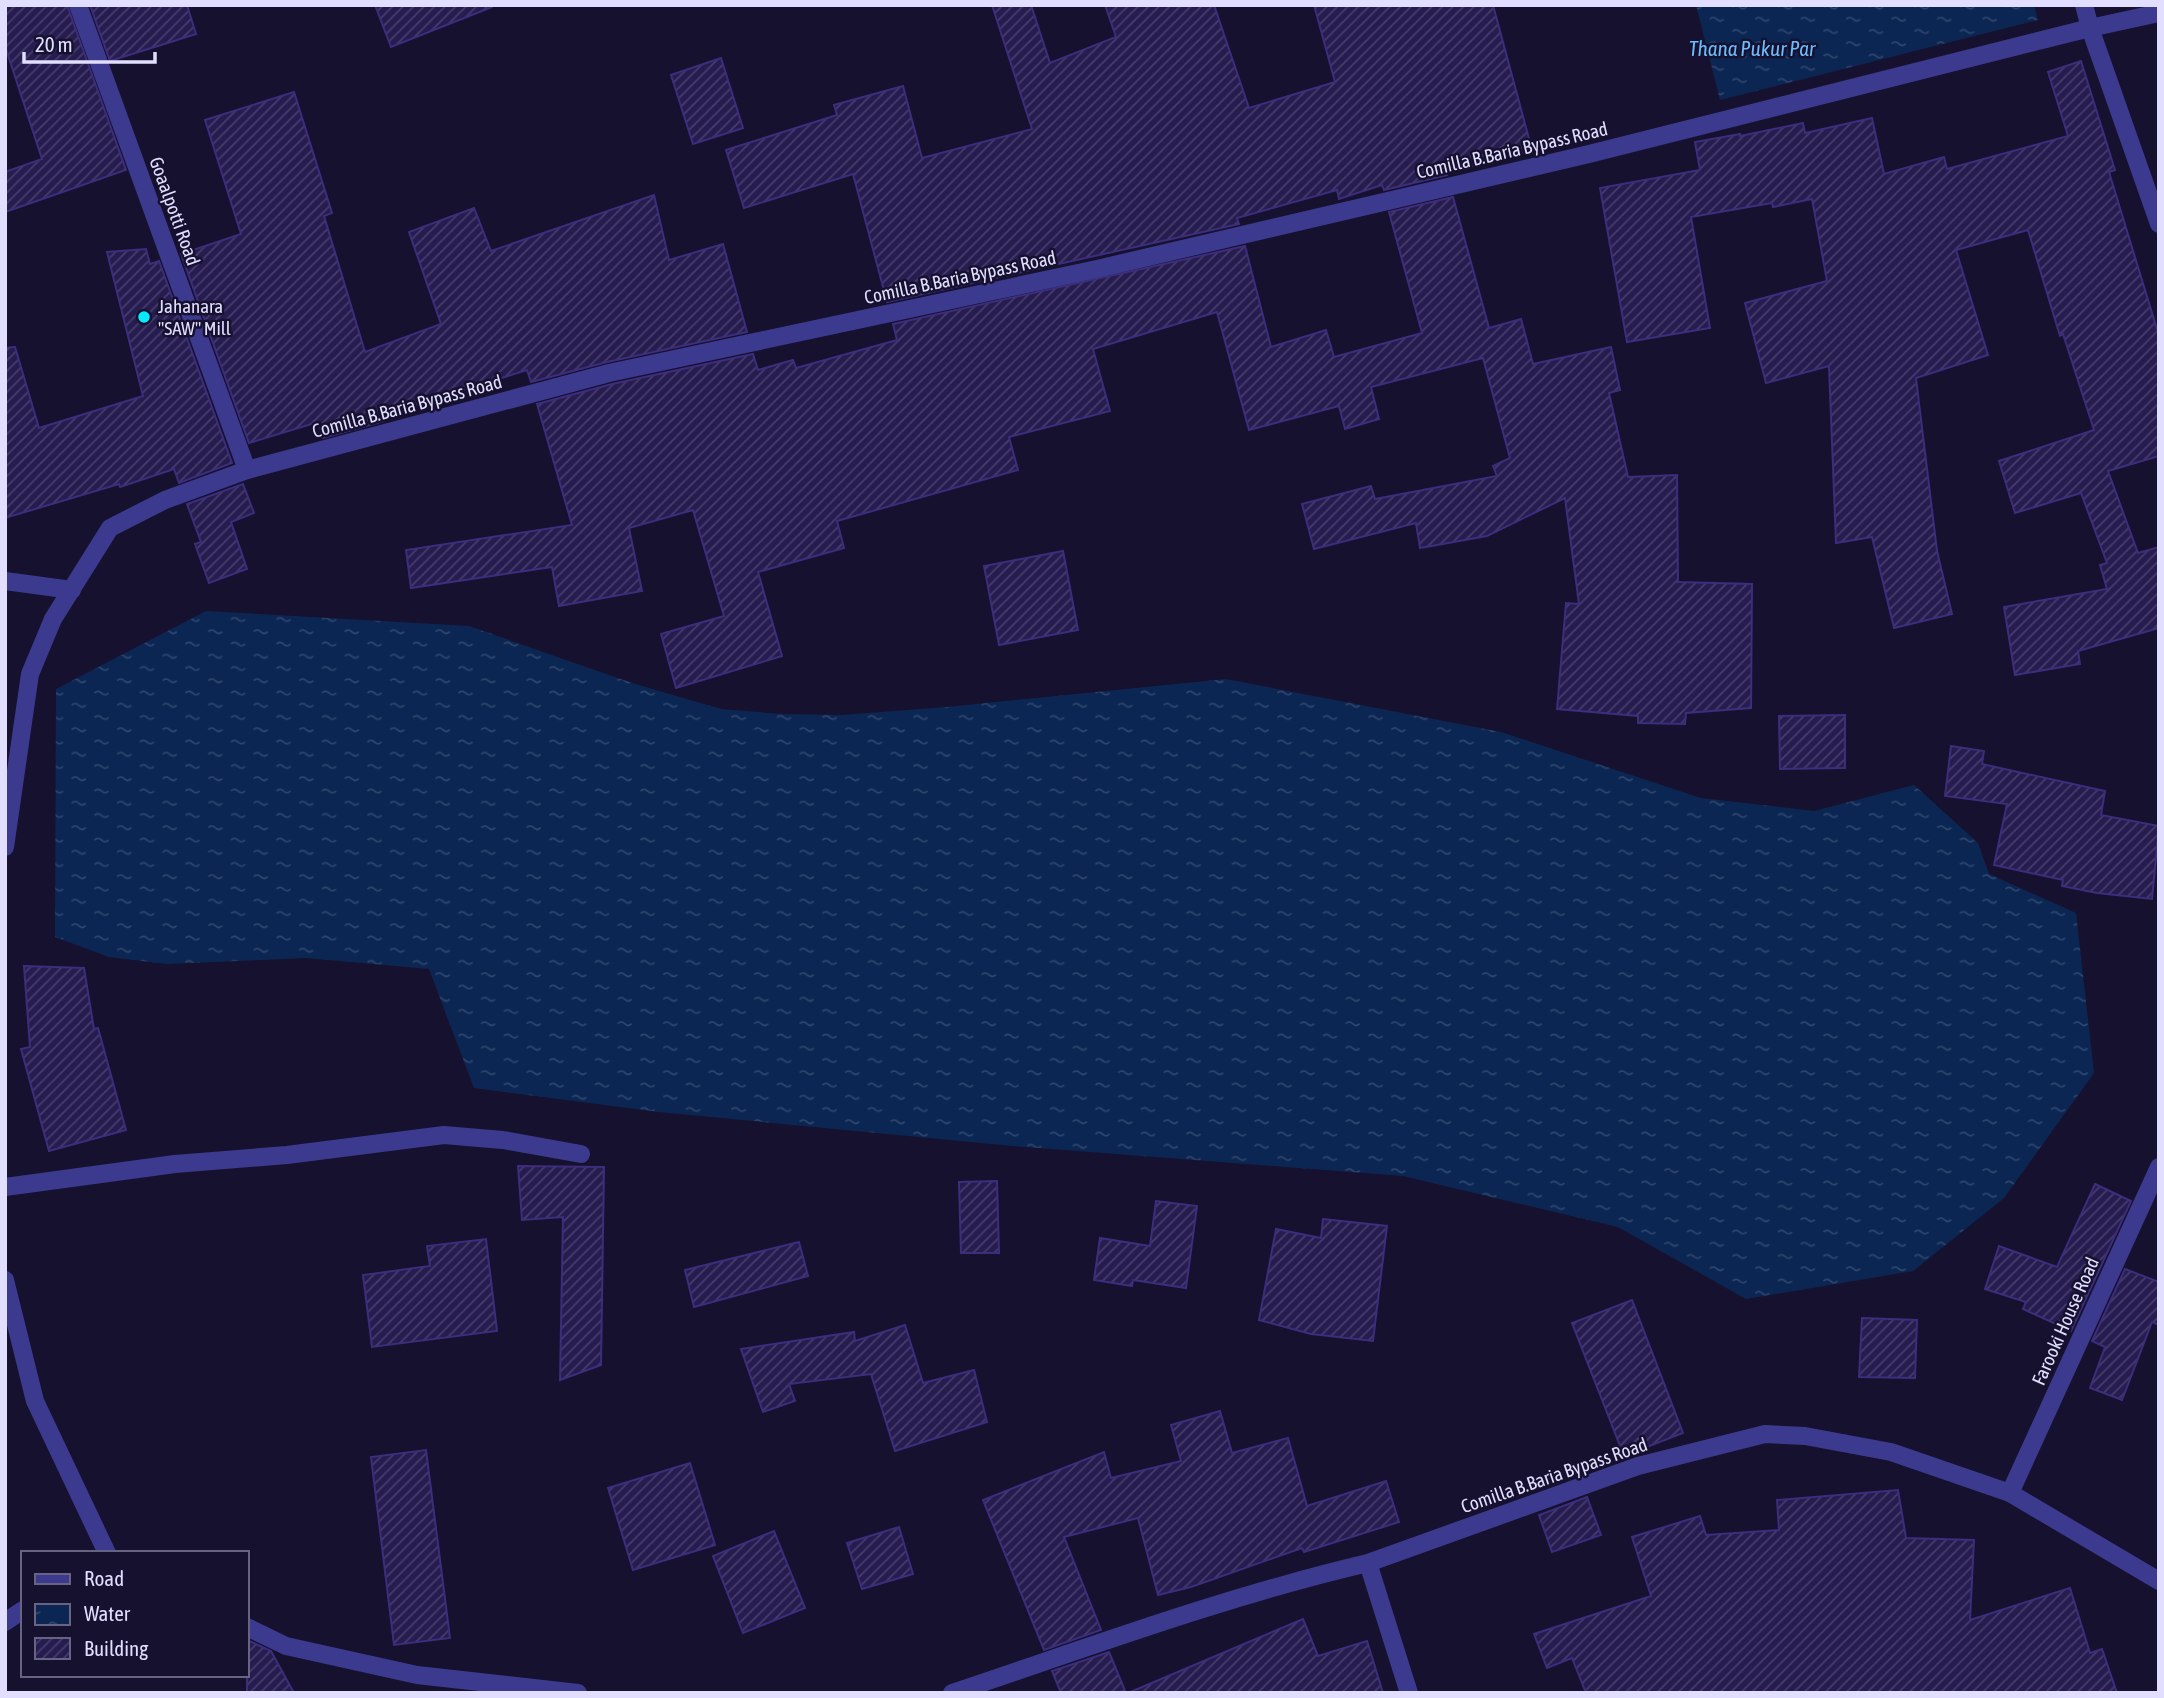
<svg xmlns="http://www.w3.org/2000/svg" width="2164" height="1698" viewBox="0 0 2164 1698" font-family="'Asap Condensed',sans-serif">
<defs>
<pattern id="water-ripples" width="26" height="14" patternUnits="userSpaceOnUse" patternTransform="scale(1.75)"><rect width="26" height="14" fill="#0b2653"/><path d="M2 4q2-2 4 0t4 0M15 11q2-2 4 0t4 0" fill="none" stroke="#2e456d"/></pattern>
<pattern id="building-hatch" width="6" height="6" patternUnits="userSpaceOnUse" patternTransform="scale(1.75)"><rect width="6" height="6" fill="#261c50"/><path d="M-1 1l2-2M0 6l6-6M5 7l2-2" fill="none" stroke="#453d6a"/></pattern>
</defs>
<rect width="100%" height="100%" fill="#16112e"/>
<!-- water -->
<g fill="url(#water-ripples)">
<polygon points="1696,5 2034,5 2038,20 1720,100"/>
<polygon points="206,611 469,626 632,683 721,709 781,714 842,715 947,707 1226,679 1501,732 1701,798 1814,811 1914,785 1978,843 1989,874 2076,913 2094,1073 2004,1198 1913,1271 1746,1299 1618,1227 1403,1176 1013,1146 659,1112 474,1088 429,969 306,958 167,964 109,957 55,937 56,689"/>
</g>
<!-- building -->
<g fill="url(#building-hatch)" stroke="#3c2d7d" stroke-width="2">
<polygon points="5,5 67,5 126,170 5,212 5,172 42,159 5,46"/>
<polygon points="90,5 187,5 196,34 110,61"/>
<polygon points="375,5 492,5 492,7 391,47"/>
<polygon points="992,5 1031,5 1050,63 1116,37 1105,5 1214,5 1249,108 1335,82 1314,5 1493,5 1532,150 1446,173 1447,175 1384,190 1382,185 1339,199 1337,190 1237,218 1239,224 887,302 853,174 744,208 726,150 837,115 834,105 903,86 922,158 1032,129"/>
<polygon points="721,58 743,128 693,144 671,75"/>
<polygon points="2081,61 2115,170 2109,172 2159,336 2159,456 2108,471 2138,553 2159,547 2159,628 2078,651 2080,664 2015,675 2004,607 2107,589 2100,565 2107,563 2081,493 2015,513 1999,461 2094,430 2063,334 2060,336 2028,230 1956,250 1988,355 1916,378 1937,551 1952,614 1894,628 1872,537 1836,543 1829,366 1766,383 1745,303 1827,281 1812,199 1773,207 1772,203 1691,217 1710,328 1627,342 1600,188 1700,170 1695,142 1740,134 1740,136 1803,123 1805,133 1872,118 1884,174 1944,157 1947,169 2068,136 2048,72"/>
<polygon points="294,92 332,213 324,216 365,352 441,324 409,232 474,208 491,251 654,195 669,260 723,244 747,332 607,362 531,382 527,370 382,416 384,421 323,438 318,422 249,443 181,254 241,234 205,120"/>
<polygon points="1453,197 1489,328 1521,319 1533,364 1611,347 1620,390 1609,393 1628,477 1677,475 1678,582 1752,584 1751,708 1686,713 1685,724 1638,723 1638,716 1557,709 1566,603 1579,604 1565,498 1487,536 1420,548 1416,523 1314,549 1302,504 1371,486 1375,499 1497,476 1493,466 1510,458 1483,358 1371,387 1379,419 1345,429 1339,406 1249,430 1217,312 1093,349 1110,411 1009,437 1018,470 837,521 844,548 758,572 782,656 676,688 661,634 724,616 693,510 629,528 642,591 559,606 552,567 411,588 406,550 572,525 537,404 612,384 753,354 758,370 793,360 796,368 897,340 893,324 1245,246 1271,347 1326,330 1334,357 1422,333 1389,212"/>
<polygon points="146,249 150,264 159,261 232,463 179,483 174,469 120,487 119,484 5,518 5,348 15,347 39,428 143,396 107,252"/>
<polygon points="243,484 254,513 231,522 247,569 209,583 195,544 201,542 187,504"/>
<polygon points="1063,551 1078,630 999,645 984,566"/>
<polygon points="1845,715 1845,768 1780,769 1779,716"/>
<polygon points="1951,746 1984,751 1982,764 2105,791 2101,815 2159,826 2152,899 2097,893 2062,886 2063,880 1994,865 2007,804 1945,796"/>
<polygon points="24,966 84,968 94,1029 98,1028 126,1130 49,1151 21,1049 30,1047"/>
<polygon points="518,1166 604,1167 601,1365 560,1380 563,1217 522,1220"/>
<polygon points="997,1181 999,1253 961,1253 959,1182"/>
<polygon points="2095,1184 2131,1201 2071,1331 2023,1309 2026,1302 1985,1289 1999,1246 2057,1267"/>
<polygon points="1156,1201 1197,1206 1186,1288 1133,1280 1132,1286 1094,1280 1100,1238 1150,1246"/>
<polygon points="1323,1219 1387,1226 1373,1341 1311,1334 1259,1320 1276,1229 1321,1238"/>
<polygon points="486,1239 497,1331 372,1347 363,1275 430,1266 427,1246"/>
<polygon points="799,1242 808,1276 694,1307 685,1270"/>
<polygon points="2125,1269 2159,1282 2159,1325 2152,1322 2122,1400 2090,1388 2105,1347 2092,1341"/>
<polygon points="1632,1300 1683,1433 1624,1456 1572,1323"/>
<polygon points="1862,1318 1917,1320 1915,1378 1859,1377"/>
<polygon points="905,1325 923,1383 974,1370 987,1422 895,1451 871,1374 789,1384 795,1401 763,1412 741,1349 854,1332 855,1341"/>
<polygon points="1220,1411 1232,1453 1288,1438 1307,1506 1386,1481 1399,1522 1304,1552 1302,1548 1191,1587 1158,1595 1138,1518 1064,1537 1101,1630 1044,1650 983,1500 1104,1452 1111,1478 1181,1461 1171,1425"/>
<polygon points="426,1450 450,1638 394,1645 371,1457"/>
<polygon points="690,1463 715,1545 633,1570 608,1488"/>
<polygon points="1898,1490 1906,1538 1974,1540 1970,1620 2070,1588 2090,1653 2102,1649 2117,1693 1586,1693 1572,1658 1547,1668 1534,1634 1651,1596 1632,1537 1700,1516 1706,1535 1779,1530 1777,1500"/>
<polygon points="1587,1497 1601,1535 1552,1552 1539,1515"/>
<polygon points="899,1527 913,1574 862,1589 847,1543"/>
<polygon points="774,1531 805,1608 743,1633 713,1556"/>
<polygon points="1303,1619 1318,1656 1367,1641 1383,1693 1128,1693"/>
<polygon points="247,1640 271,1651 294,1693 247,1693"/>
<polygon points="1109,1652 1126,1693 1061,1693 1052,1671"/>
</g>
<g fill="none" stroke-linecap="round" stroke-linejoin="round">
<!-- minor -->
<g stroke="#3c3a8f" stroke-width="18">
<polyline points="78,5 247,470"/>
<polyline points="2084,5 2090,28 2159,224"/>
<polyline points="5,581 72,590"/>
<polyline points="5,847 30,674 53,619 110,528 165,500 247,470 609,373 1097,269 1589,154 2090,28 2159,13"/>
<polyline points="5,1187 175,1164 287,1155 444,1135 503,1140 581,1154"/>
<polyline points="5,1280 35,1401 107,1553"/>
<polyline points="2010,1493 2159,1167"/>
<polyline points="1368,1563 1409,1693"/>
<polyline points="5,1622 23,1610"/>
<polyline points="247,1627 286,1646 417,1675 578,1693"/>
<path d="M952,1693C1090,1647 1227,1596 1368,1563L1638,1466L1765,1434L1805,1436L1891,1452L2010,1493L2159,1581"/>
</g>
</g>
<!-- markers -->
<circle fill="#0aeaff" stroke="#16112e" stroke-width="2.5" cx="144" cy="317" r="7"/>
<g text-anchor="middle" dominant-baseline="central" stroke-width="5" stroke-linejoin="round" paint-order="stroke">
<!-- street labels -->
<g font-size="19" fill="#e1deff" stroke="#16112e">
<text transform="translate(1512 150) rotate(-13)">Comilla B.Baria Bypass Road</text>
<text transform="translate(175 211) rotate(70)">Goaalpotti Road</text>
<text transform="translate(960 277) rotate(-12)">Comilla B.Baria Bypass Road</text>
<text transform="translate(407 406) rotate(-15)">Comilla B.Baria Bypass Road</text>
<text transform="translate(2065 1321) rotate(-66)">Farooki House Road</text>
<text transform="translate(1554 1475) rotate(-19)">Comilla B.Baria Bypass Road</text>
</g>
<!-- poi labels -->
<g font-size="19" fill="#e1deff" stroke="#16112e" text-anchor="start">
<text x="158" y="306">Jahanara<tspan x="158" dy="22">"SAW" Mill</tspan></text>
</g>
<!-- water labels -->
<g font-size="21" font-style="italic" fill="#6cbdff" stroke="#16112e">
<text x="1752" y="48">Thana Pukur Par</text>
</g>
</g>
<!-- border -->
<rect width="2164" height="1698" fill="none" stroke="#e1deff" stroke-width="14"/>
<!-- legend -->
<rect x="21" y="1551" width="228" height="126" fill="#16112e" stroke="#676382" stroke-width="2"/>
<rect x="35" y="1574" width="35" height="10" fill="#3c3a8f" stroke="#676382" stroke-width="2"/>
<text x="84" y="1586" font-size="21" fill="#e1deff">Road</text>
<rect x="35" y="1604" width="35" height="21" fill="url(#water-ripples)" stroke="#676382" stroke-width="2"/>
<text x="84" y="1621" font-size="21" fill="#e1deff">Water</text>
<rect x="35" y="1638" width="35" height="21" fill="url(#building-hatch)" stroke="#676382" stroke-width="2"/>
<text x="84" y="1656" font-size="21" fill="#e1deff">Building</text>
<!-- scale -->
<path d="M24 52v10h131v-10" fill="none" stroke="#e1deff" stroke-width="3.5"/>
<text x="35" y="52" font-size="21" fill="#e1deff" stroke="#16112e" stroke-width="5" paint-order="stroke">20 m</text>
</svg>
